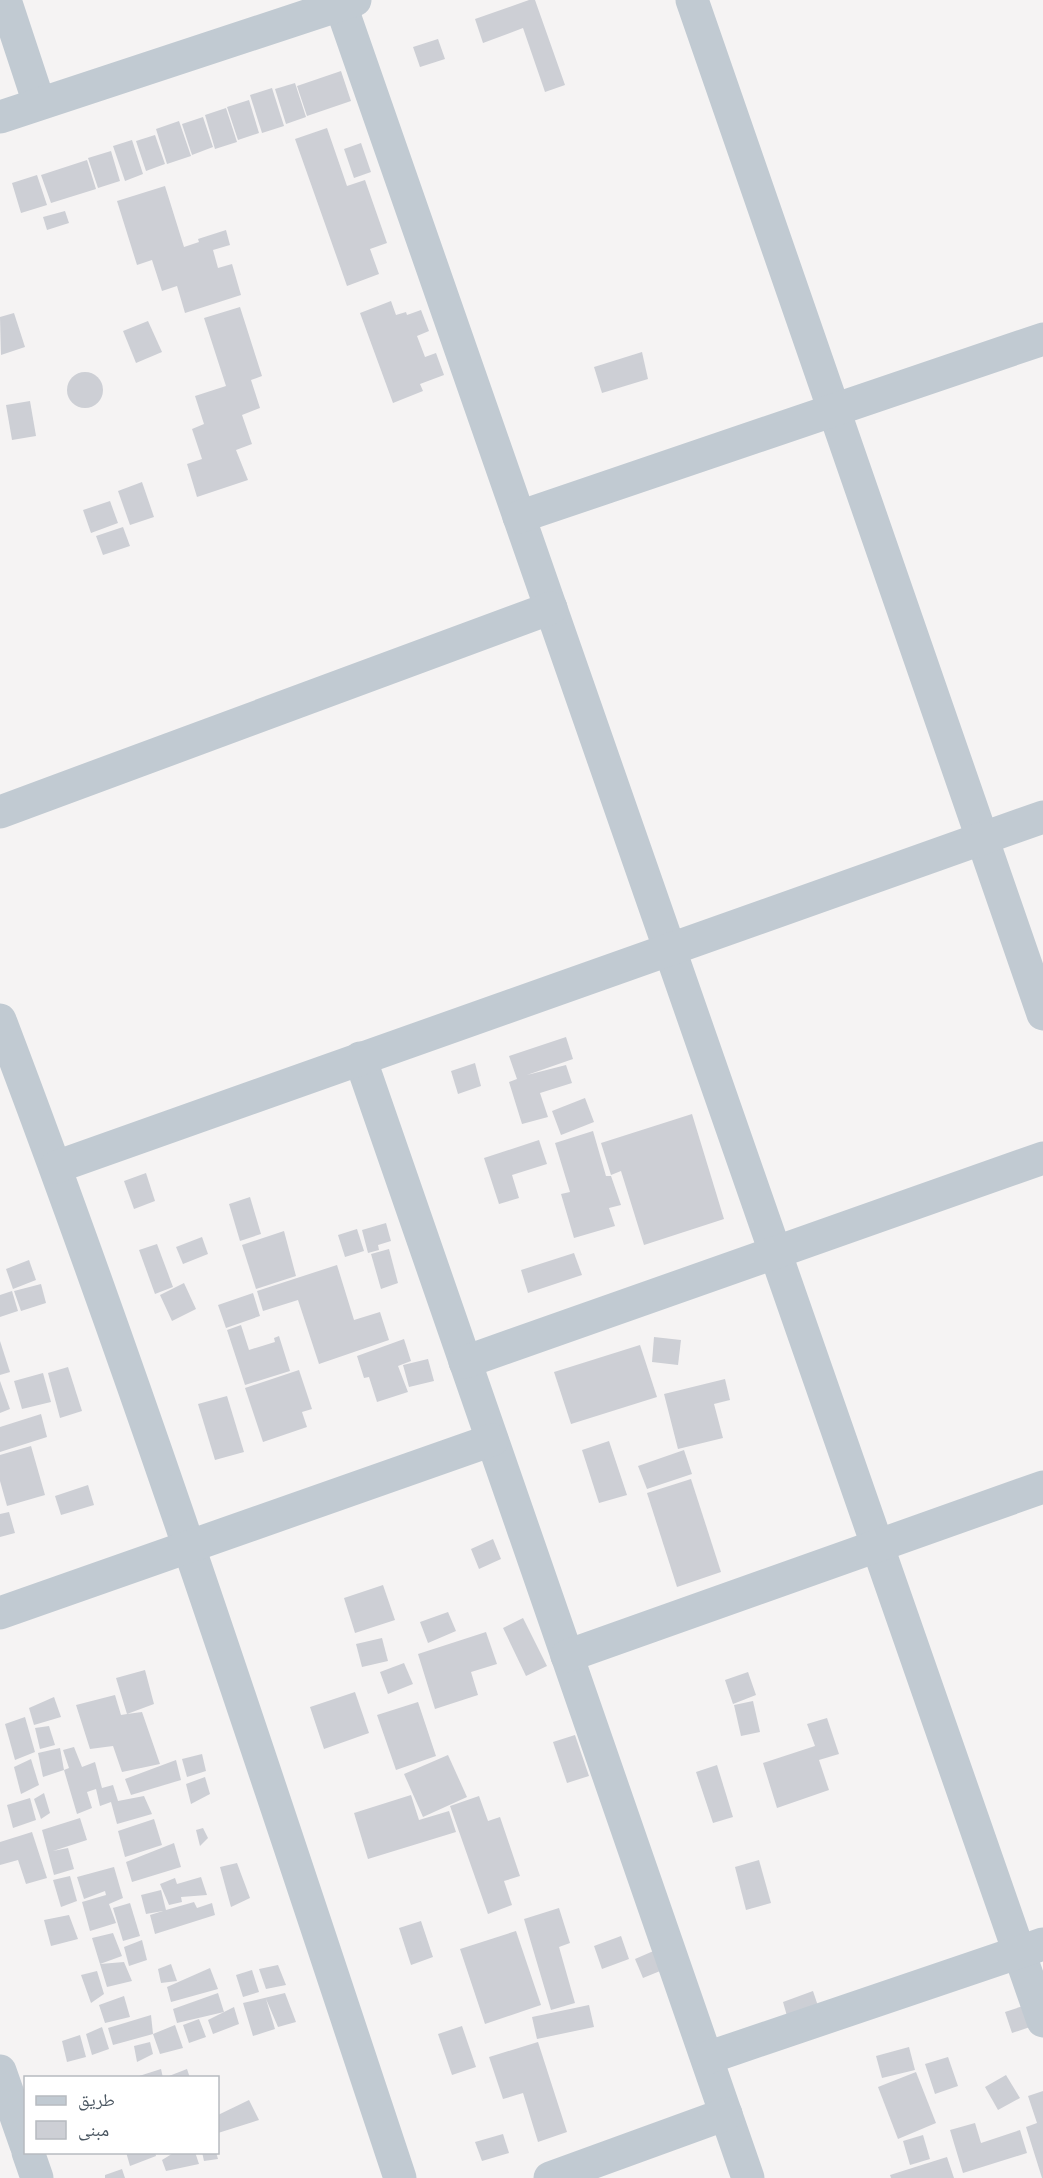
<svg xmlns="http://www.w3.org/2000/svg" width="1043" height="2178" viewBox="0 0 1043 2178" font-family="'Varela Round','Noto Naskh Arabic',sans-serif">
<rect width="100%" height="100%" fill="#f5f3f3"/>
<!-- building -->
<g fill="#cdcfd5">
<polygon points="529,0 535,0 565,85 545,92 523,28 483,43 475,19"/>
<polygon points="438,39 445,59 420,67 413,47"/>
<polygon points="341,71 351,101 307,116 297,86"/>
<polygon points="295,83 306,117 286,124 275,89"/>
<polygon points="272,88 284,126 262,133 250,95"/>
<polygon points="249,100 259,133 238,140 227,107"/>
<polygon points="226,108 237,142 215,149 205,115"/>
<polygon points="203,117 213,147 192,155 182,124"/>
<polygon points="179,121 191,156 167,164 156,129"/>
<polygon points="327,128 347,186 365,180 387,243 370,249 379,274 347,286 295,139"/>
<polygon points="155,135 165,164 146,171 136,141"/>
<polygon points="132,140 143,174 125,181 113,146"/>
<polygon points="361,143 371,172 354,178 344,149"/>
<polygon points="111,151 120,181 98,188 88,158"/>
<polygon points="87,160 96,189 51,203 41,175"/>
<polygon points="37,175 47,205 21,213 12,183"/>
<polygon points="165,186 184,247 199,242 198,239 226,230 230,245 213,250 218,268 232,264 241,295 185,313 177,286 162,291 152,260 137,265 117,201"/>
<polygon points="65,211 69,223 47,230 43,217"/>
<polygon points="391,301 396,315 406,312 407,315 421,310 429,331 417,336 425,357 436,353 444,375 420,384 423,391 393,403 360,313"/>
<polygon points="240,307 262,376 251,380 260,408 242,415 252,444 236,450 248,480 197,497 187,464 202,459 192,429 204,424 195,396 226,386 204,318"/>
<polygon points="14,313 25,347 1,355 0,317"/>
<polygon points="148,321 162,352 136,363 123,331"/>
<polygon points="642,352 648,379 602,393 594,367"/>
<circle cx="85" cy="390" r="18"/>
<polygon points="30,401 36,436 12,440 6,405"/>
<polygon points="142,482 154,517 130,525 118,491"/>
<polygon points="110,501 118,523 91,533 83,510"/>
<polygon points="123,527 130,546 103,555 96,536"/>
<polygon points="566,1037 573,1059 527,1075 566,1065 572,1083 540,1093 548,1117 522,1124 509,1082 517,1079 509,1056"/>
<polygon points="475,1063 481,1086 458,1094 451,1071"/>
<polygon points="585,1098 594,1122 561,1135 552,1111"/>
<polygon points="692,1114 724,1219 644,1245 621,1171 611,1175 601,1143"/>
<polygon points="593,1131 606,1176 611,1176 621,1205 609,1208 615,1226 574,1238 561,1194 570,1192 555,1143"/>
<polygon points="539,1140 547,1164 512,1175 519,1198 499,1204 484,1158"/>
<polygon points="146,1173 155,1201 134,1209 124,1181"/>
<polygon points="250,1197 261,1234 240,1241 229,1204"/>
<polygon points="386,1223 391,1241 378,1245 379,1250 368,1253 362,1230"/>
<polygon points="357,1229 364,1251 345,1257 338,1235"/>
<polygon points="284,1231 296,1276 256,1289 242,1245"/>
<polygon points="202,1237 208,1254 183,1264 176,1247"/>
<polygon points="157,1244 173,1287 155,1294 139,1250"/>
<polygon points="389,1249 398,1283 381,1289 371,1254"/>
<polygon points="574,1253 582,1275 528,1293 521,1270"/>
<polygon points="29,1260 36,1280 13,1289 6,1269"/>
<polygon points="337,1265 354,1320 380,1312 389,1340 319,1364 298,1300 263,1311 257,1291"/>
<polygon points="184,1283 196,1309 172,1321 160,1295"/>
<polygon points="41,1284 46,1303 21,1311 14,1291"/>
<polygon points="12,1291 18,1311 0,1317 0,1295"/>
<polygon points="253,1293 260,1316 226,1328 218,1305"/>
<polygon points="241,1325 249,1350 275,1342 274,1338 279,1336 290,1371 245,1385 227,1330"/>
<polygon points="654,1337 681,1340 678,1365 652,1362"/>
<polygon points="404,1339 411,1361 398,1366 408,1392 377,1402 369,1377 364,1378 357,1356"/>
<polygon points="0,1341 10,1372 0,1375"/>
<polygon points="640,1345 657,1397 571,1424 554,1372"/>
<polygon points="428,1359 434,1381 409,1387 403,1365"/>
<polygon points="68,1367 82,1411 60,1418 48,1373"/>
<polygon points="299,1370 312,1409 302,1412 307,1427 263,1442 245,1388"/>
<polygon points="43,1373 51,1402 22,1409 14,1381"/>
<polygon points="725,1379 730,1400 714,1404 723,1438 678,1449 664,1394"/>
<polygon points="0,1381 10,1409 0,1413"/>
<polygon points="227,1396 244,1452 215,1460 198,1404"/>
<polygon points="41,1414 47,1437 0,1452 0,1427"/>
<polygon points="609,1441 627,1495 599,1503 582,1450"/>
<polygon points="31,1446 45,1495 7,1506 0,1481 0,1455"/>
<polygon points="684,1450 692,1474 647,1489 638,1466"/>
<polygon points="691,1479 721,1572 677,1587 647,1493"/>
<polygon points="88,1485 94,1505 61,1515 55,1496"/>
<polygon points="9,1512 15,1533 0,1537 0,1514"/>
<polygon points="493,1539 501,1559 479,1569 471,1549"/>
<polygon points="383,1585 395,1620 355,1633 344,1598"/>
<polygon points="448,1612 456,1631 428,1643 420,1622"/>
<polygon points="523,1618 547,1666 526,1676 503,1628"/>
<polygon points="486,1632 497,1664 471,1672 478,1695 435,1709 418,1654"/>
<polygon points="382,1638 388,1661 362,1667 356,1644"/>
<polygon points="404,1663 413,1684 388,1694 380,1672"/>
<polygon points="145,1670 154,1704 127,1714 142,1712 160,1764 122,1772 113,1746 90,1749 76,1705 115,1695 121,1715 127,1714 116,1678"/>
<polygon points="748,1672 756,1695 733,1704 725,1680"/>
<polygon points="355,1692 369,1733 324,1749 310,1707"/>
<polygon points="54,1697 61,1717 34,1725 29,1708"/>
<polygon points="753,1701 760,1732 741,1736 734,1705"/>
<polygon points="418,1702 436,1756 396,1770 377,1715"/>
<polygon points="25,1717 35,1752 15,1760 5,1724"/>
<polygon points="827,1718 839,1754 819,1760 829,1790 777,1808 763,1763 815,1746 807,1724"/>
<polygon points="49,1726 55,1745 40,1749 35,1728"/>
<polygon points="575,1735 589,1776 567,1783 553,1742"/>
<polygon points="74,1747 82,1767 95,1762 102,1788 113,1785 118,1801 144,1796 152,1814 117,1824 111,1802 100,1806 96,1789 87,1792 92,1808 77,1814 64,1770 69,1768 63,1750"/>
<polygon points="60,1748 64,1770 43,1777 38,1753"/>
<polygon points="202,1754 206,1771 187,1777 182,1759"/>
<polygon points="448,1755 467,1797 423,1817 404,1774"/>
<polygon points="31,1759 39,1785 21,1794 14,1767"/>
<polygon points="176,1760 181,1780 131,1795 125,1779"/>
<polygon points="717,1765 733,1817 713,1823 696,1772"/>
<polygon points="205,1777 210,1794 191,1804 186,1784"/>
<polygon points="44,1793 50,1813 41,1819 34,1799"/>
<polygon points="411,1795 419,1820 449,1811 456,1832 368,1859 354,1813"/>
<polygon points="479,1796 488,1821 500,1817 520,1876 504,1881 512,1905 488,1914 450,1806"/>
<polygon points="30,1798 36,1820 13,1828 7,1805"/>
<polygon points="80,1818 87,1840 53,1851 68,1848 74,1869 54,1875 42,1830"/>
<polygon points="154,1819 162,1845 125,1857 118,1831"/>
<polygon points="203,1828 208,1838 200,1846 196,1830"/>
<polygon points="32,1832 47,1878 26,1884 18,1860 0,1865 0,1842"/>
<polygon points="174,1843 181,1867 132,1882 126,1862"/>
<polygon points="759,1860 771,1903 746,1910 735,1867"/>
<polygon points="237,1863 250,1898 231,1907 220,1867"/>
<polygon points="114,1867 123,1898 109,1904 116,1923 90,1931 82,1902 106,1895 105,1891 84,1899 77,1877"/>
<polygon points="70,1876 77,1901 61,1907 53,1880"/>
<polygon points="201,1877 207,1895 181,1897 182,1902 169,1905 160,1884 175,1878 177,1884"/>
<polygon points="161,1890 166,1910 194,1902 197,1908 212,1903 215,1915 155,1934 150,1915 163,1911 146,1914 141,1895"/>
<polygon points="130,1903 140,1936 123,1941 113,1908"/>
<polygon points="559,1908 570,1943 559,1947 575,2003 551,2010 524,1919"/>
<polygon points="69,1915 78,1939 51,1946 44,1920"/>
<polygon points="421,1921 433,1957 411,1965 399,1928"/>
<polygon points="516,1931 541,2005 485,2024 460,1949"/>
<polygon points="113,1933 122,1956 100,1964 124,1962 132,1981 107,1987 92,1938"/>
<polygon points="621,1936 629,1959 602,1969 594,1946"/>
<polygon points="142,1940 147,1960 129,1966 124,1947"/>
<polygon points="658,1949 665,1969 643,1978 635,1959"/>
<polygon points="171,1964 177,1981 161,1983 158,1969"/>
<polygon points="278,1965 286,1985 266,1989 259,1969"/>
<polygon points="210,1968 218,1989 171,2002 167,1987"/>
<polygon points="252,1970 259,1992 243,1997 236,1975"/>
<polygon points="97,1971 104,1994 91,2003 81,1975"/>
<polygon points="813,1991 818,2006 787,2016 783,2002"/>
<polygon points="218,1993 224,2012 234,2007 239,2024 213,2034 208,2020 224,2012 177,2023 173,2009"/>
<polygon points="285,1993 296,2022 278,2027 266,1999 275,2029 253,2036 243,2003"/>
<polygon points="124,1996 130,2017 105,2023 99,2005"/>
<polygon points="1029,2004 1036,2025 1012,2033 1005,2012"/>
<polygon points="589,2005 594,2027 537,2039 532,2017"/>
<polygon points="151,2015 153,2034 113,2045 108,2028"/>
<polygon points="199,2019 206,2037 189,2043 183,2025"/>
<polygon points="175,2025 183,2048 160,2054 153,2034"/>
<polygon points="462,2026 476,2067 452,2075 438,2034"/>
<polygon points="102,2027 109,2049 92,2055 86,2034"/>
<polygon points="80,2035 86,2057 67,2062 62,2041"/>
<polygon points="150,2042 153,2054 137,2062 134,2046"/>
<polygon points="538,2042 567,2132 538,2142 523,2093 503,2099 489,2057"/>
<polygon points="909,2047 915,2070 882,2078 876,2056"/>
<polygon points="948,2057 958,2086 935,2094 925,2064"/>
<polygon points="161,2069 163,2078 136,2078 136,2077"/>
<polygon points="187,2069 190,2078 170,2078 169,2076"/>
<polygon points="916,2072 936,2123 898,2139 878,2087"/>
<polygon points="1006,2075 1020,2098 998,2110 985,2087"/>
<polygon points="1043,2091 1043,2178 1042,2178 1026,2127 1037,2123 1028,2096"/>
<polygon points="249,2100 259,2120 218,2133 218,2115"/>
<polygon points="975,2123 981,2143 1020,2130 1027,2153 963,2173 950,2130"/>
<polygon points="503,2134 509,2153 482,2161 475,2142"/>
<polygon points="923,2135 930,2159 910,2165 903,2141"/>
<polygon points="126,2152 155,2152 156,2156 130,2166"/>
<polygon points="175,2152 195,2152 199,2164 166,2171 162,2160"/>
<polygon points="202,2152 216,2152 218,2159 204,2161"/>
<polygon points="947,2157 954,2178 891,2178 890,2175"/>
<polygon points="122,2169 125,2178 105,2178 105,2175"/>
</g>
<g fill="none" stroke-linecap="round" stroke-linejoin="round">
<!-- minor -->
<g stroke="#c1cad2" stroke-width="33">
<polyline points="5,0 39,103"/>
<polyline points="339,0 1043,2021"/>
<polyline points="692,0 1043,1014"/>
<polyline points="0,117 355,0"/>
<polyline points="519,517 1043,339"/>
<polyline points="0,812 551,608"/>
<path d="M0,1020C145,1402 271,1791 400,2178"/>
<polyline points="360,1058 748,2178"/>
<polyline points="56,1167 1043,817"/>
<polyline points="465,1362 1043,1158"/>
<polyline points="0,1613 492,1440"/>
<polyline points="567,1656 1043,1487"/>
<polyline points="707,2058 1043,1944"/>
<polyline points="0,2071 26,2145"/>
<polyline points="28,2152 37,2178"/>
<polyline points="550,2178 726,2114"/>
</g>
</g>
<!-- legend -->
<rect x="24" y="2076" width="195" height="78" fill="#ffffff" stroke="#b7bbc0" stroke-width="1.5"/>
<rect x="36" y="2096" width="30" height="9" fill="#c1cad2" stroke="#b7bbc0" stroke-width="1.5"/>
<text x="78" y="2106" font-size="18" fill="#4a5661">طريق</text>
<rect x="36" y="2121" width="30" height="18" fill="#cdcfd5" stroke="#b7bbc0" stroke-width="1.5"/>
<text x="78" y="2136" font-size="18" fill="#4a5661">مبنى</text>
</svg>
